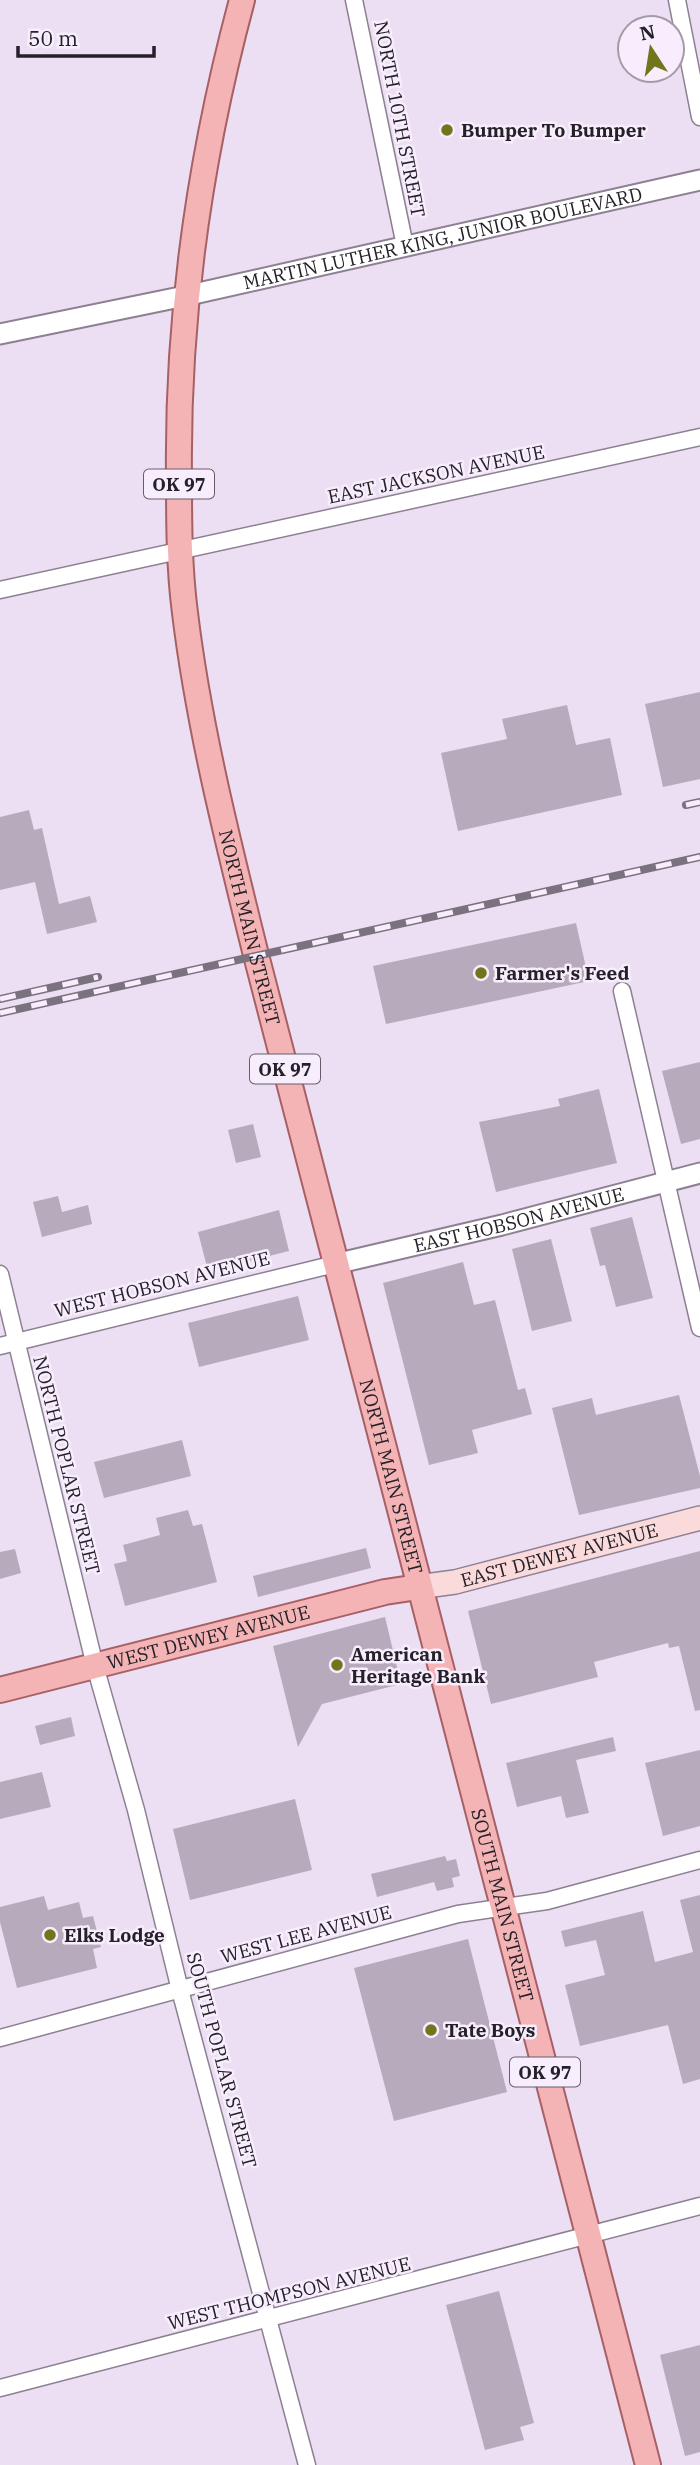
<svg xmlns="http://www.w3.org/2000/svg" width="700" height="2465" viewBox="0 0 700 2465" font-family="'IBM Plex Serif',serif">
<rect width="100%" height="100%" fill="#ecdff3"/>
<!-- building -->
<g fill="#b7aabd">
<polygon points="700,692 700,779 663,787 645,704"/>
<polygon points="567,705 576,745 610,738 622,795 458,831 441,753 507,739 502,719"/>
<polygon points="29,810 34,830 42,828 59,904 90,896 97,922 47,934 35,882 0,890 0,817"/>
<polygon points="576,923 589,981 386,1024 373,966"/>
<polygon points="700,1062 700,1139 681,1144 662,1071"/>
<polygon points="599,1089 617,1163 496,1192 479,1122 560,1106 558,1099"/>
<polygon points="253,1124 261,1157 236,1163 228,1130"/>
<polygon points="58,1196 62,1212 88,1205 92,1224 42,1237 33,1202"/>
<polygon points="279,1210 289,1251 208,1271 198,1232"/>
<polygon points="632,1217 653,1298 616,1307 605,1265 600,1266 590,1228"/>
<polygon points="551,1239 572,1321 532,1331 512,1249"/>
<polygon points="463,1262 474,1305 495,1300 518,1390 525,1388 532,1414 472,1430 478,1453 429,1465 383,1283"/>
<polygon points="298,1296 309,1340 199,1367 188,1323"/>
<polygon points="679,1395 700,1476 700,1488 579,1515 552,1408 592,1398 596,1415"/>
<polygon points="182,1440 191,1476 104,1498 94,1462"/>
<polygon points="188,1510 193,1526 202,1524 217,1582 125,1606 114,1564 127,1561 123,1545 160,1535 156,1518"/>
<polygon points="366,1548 371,1568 258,1597 253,1576"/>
<polygon points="15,1549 21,1573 0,1579 0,1552"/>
<polygon points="700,1551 700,1710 695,1711 679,1646 669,1648 668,1643 594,1662 598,1677 491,1704 468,1611"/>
<polygon points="385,1617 401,1684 322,1704 298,1747 273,1646"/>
<polygon points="71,1717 75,1736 40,1745 35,1726"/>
<polygon points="613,1737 616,1751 576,1760 589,1813 566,1818 561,1796 517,1807 506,1763"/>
<polygon points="700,1750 700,1826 663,1836 645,1763"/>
<polygon points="42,1772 51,1807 0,1819 0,1782"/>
<polygon points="295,1799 312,1870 190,1900 173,1829"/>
<polygon points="445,1856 447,1861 456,1859 460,1876 452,1878 454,1887 437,1891 434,1882 377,1897 371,1874"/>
<polygon points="700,1895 700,2079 683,2084 668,2025 580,2046 565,1985 605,1975 596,1940 565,1947 561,1931 643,1911 655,1962 693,1952 680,1900"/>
<polygon points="44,1896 48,1910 79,1902 83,1918 93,1916 101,1947 93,1949 97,1968 17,1988 0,1922 0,1907"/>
<polygon points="468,1939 507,2092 394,2121 354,1968"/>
<polygon points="499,2291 534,2423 520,2427 524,2440 485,2450 446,2305"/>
<polygon points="700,2345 700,2452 685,2456 660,2355"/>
</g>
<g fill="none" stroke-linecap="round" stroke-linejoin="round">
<defs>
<g id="minor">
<polyline points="354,0 405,246"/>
<polyline points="677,0 700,117"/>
<polyline points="0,590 700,437"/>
<polyline points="622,991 700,1328"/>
<polyline points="0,1274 95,1666 136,1810 180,1990 307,2465"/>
<polyline points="0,1346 335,1264"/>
<polyline points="0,2038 458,1914 547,1901 700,1860"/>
<polyline points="0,2388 700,2206"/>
</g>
<g id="tertiary">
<path id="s1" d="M0,334L185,296L700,180"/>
<path id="s2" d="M335,1264L502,1225L700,1173"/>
</g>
<g id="secondary">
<path id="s3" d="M418,1587L455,1582L700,1518"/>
</g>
<g id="primary">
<path id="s4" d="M242,0C200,156 177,313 179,476C179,521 179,567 185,613C199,728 228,842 256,955L648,2465"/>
<path id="s5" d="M0,1690L385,1592L418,1587"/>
</g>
</defs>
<!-- minor casing -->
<use href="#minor" stroke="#8c8092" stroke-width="19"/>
<!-- tertiary casing -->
<use href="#tertiary" stroke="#8c8092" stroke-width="23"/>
<!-- secondary casing -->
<use href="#secondary" stroke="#8c8092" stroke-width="26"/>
<!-- primary casing -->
<use href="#primary" stroke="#a76065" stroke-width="28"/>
<!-- minor -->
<use href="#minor" stroke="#fff" stroke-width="16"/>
<!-- tertiary -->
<use href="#tertiary" stroke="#fff" stroke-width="19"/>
<!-- secondary -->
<use href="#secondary" stroke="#fadadb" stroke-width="23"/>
<!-- primary -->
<use href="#primary" stroke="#f4b4b6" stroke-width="24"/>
<defs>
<g id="rail">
<polyline points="686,805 700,802"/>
<polyline points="0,999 98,977"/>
<polyline points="0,1013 700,857"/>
</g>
</defs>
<!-- rail casing -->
<use href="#rail" stroke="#7a727e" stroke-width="8"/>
<!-- rail -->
<use href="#rail" stroke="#f8edfd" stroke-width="5" stroke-dasharray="16" stroke-linecap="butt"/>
</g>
<!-- markers -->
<g fill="#71751c" stroke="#f8edfd" stroke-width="2.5">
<circle cx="447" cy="130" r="7"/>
<circle cx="481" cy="973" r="7"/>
<circle cx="337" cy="1665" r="7"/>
<circle cx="50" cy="1935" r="7"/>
<circle cx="431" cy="2030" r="7"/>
</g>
<g text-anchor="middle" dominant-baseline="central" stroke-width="5" stroke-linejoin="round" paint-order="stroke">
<!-- shield labels -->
<g fill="#f8edfd" stroke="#645e68" stroke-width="2">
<rect x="144" y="469.5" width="70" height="29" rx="5"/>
<rect x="250" y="1054.5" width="70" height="29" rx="5"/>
<rect x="510" y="2057.5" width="70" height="29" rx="5"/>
</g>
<g font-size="18" font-weight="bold" fill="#252128">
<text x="179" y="484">OK 97</text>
<text x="285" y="1069">OK 97</text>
<text x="545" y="2072">OK 97</text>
</g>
<!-- street labels -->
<g font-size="19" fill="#252128" stroke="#f8edfd">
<text transform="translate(400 119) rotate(79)">NORTH 10TH STREET</text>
<text stroke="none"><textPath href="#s1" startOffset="453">MARTIN LUTHER KING, JUNIOR BOULEVARD</textPath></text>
<text transform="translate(436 474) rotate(-12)">EAST JACKSON AVENUE</text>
<text stroke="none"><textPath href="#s4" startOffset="940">NORTH MAIN STREET</textPath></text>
<text stroke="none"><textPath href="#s2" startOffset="189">EAST HOBSON AVENUE</textPath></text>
<text transform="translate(162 1284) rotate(-14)">WEST HOBSON AVENUE</text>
<text transform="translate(67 1465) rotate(76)">NORTH POPLAR STREET</text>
<text stroke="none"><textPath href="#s4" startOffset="1507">NORTH MAIN STREET</textPath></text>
<text stroke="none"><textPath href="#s3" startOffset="145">EAST DEWEY AVENUE</textPath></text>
<text stroke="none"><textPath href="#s5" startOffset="215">WEST DEWEY AVENUE</textPath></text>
<text stroke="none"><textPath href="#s4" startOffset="1950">SOUTH MAIN STREET</textPath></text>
<text transform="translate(306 1934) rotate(-15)">WEST LEE AVENUE</text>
<text transform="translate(222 2060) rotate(75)">SOUTH POPLAR STREET</text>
<text transform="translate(289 2293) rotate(-14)">WEST THOMPSON AVENUE</text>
</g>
<!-- poi labels -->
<g font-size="19" font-weight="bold" fill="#252128" stroke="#f8edfd" text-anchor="start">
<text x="461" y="130">Bumper To Bumper</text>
<text x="495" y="973">Farmer's Feed</text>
<text x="351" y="1654">American<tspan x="351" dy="22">Heritage Bank</tspan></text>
<text x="64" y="1935">Elks Lodge</text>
<text x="445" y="2030">Tate Boys</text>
</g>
</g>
<!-- north arrow -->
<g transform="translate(651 49) rotate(348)"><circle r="33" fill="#f8edfd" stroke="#a49ba8" stroke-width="2"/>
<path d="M0-5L12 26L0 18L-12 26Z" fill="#71751c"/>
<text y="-10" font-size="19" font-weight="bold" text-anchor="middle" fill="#252128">N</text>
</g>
<!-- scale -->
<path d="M18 46v10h136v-10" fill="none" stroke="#252128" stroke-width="3.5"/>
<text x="28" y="46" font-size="21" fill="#252128" stroke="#f8edfd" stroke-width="5" paint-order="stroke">50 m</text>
</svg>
